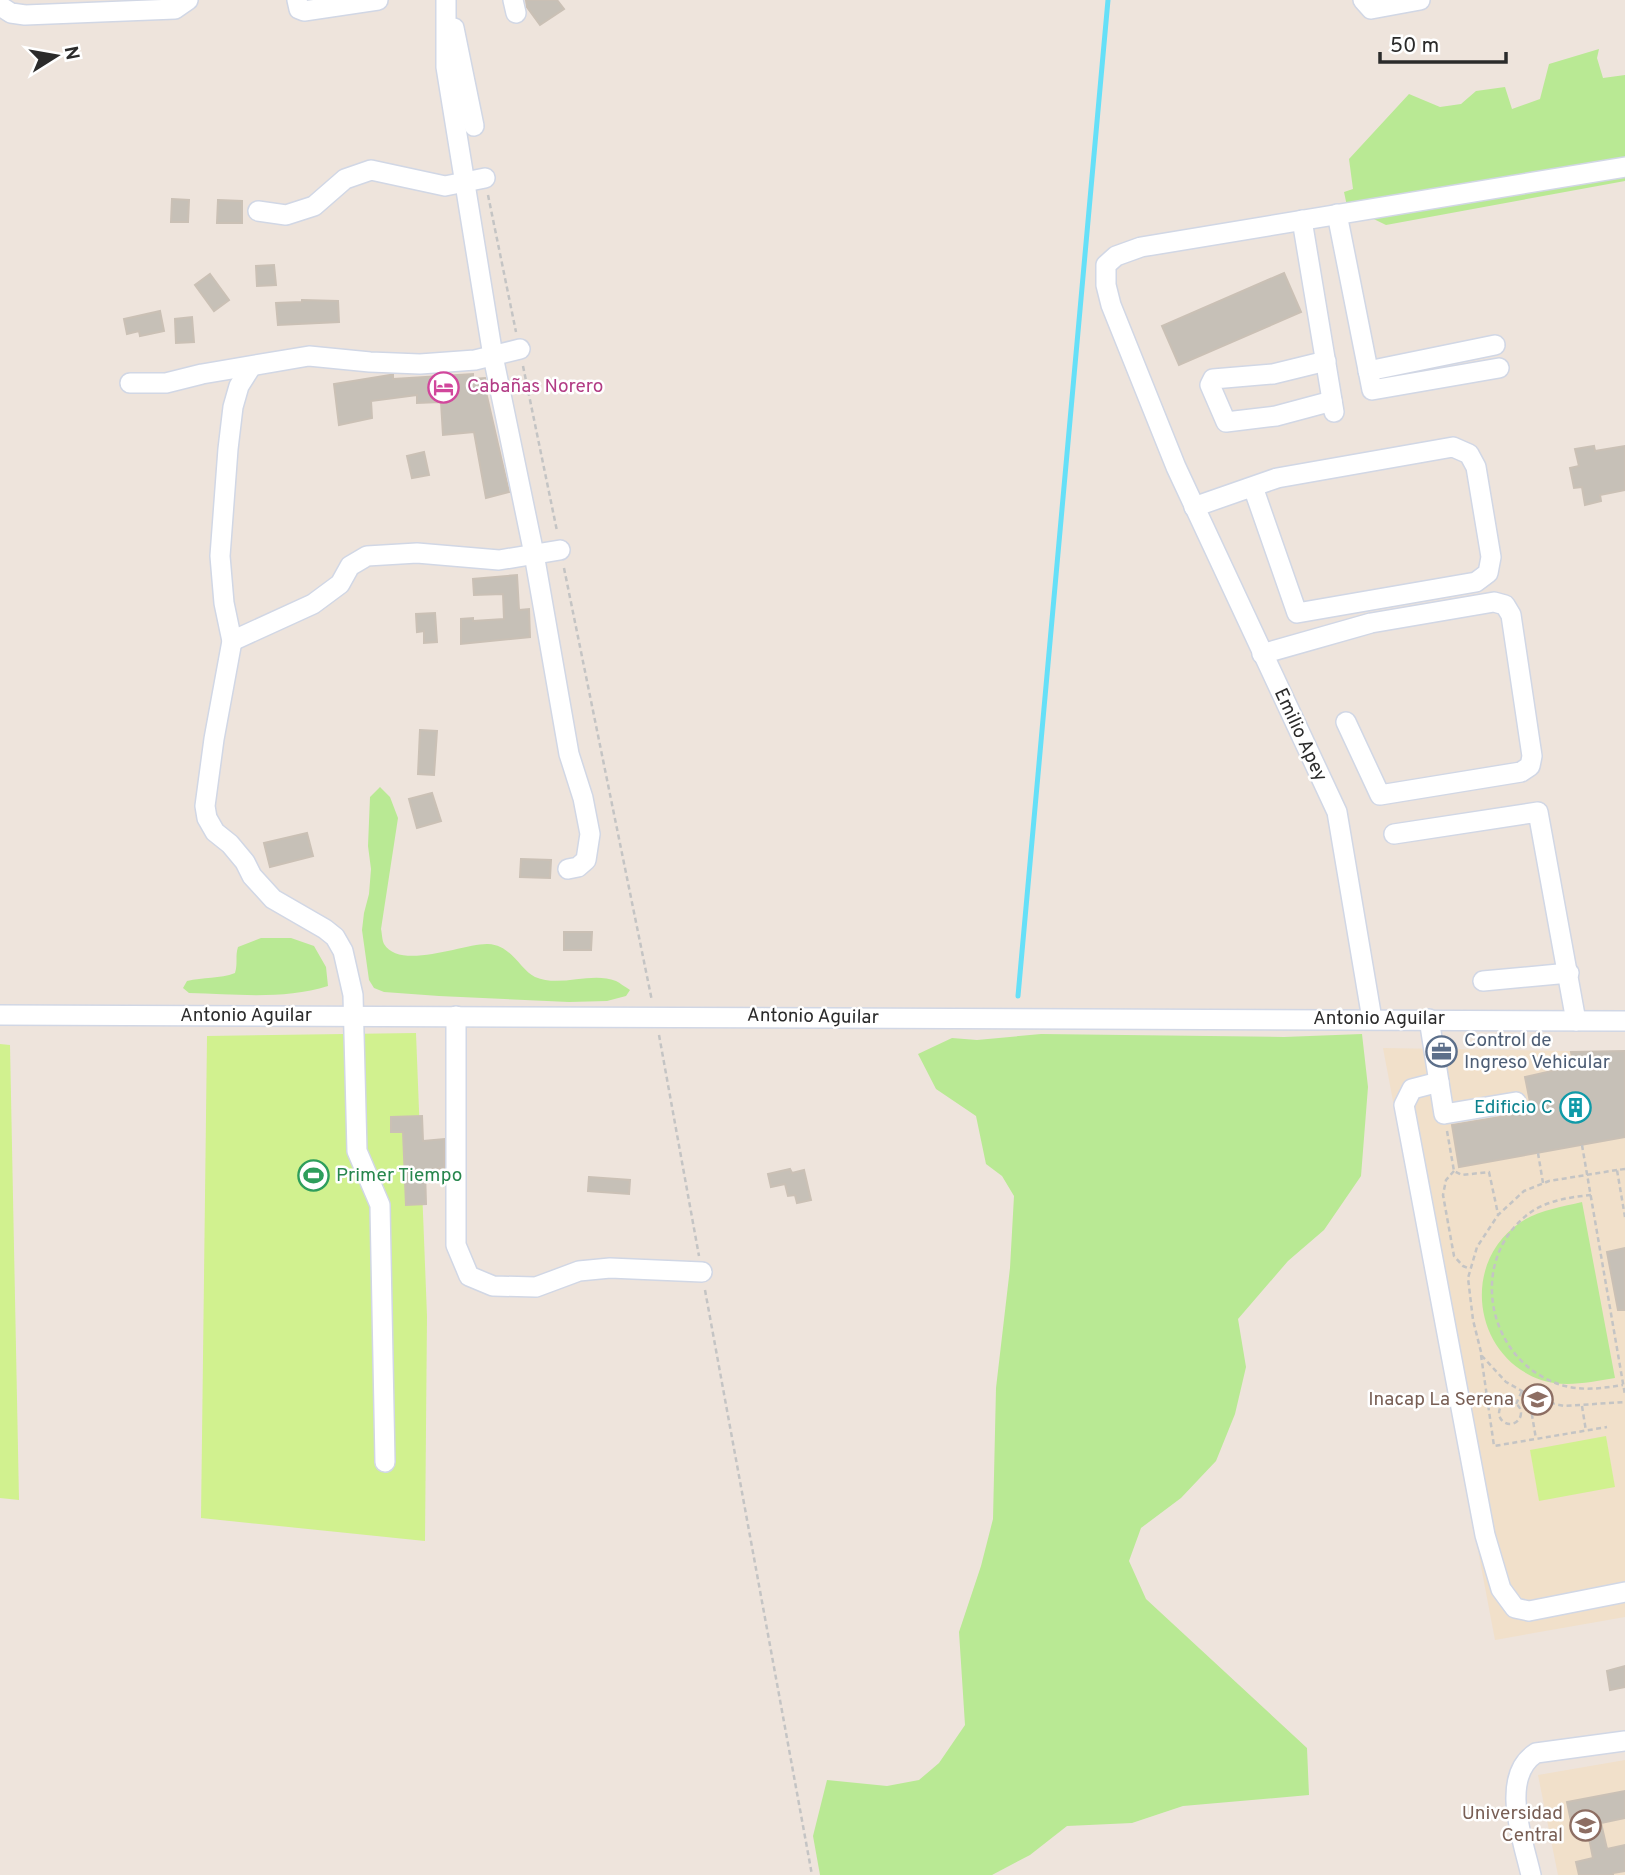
<svg xmlns="http://www.w3.org/2000/svg" width="1625" height="1875" viewBox="0 0 1625 1875" font-family="Overpass,sans-serif">
<rect width="100%" height="100%" fill="#eee4dc"/>
<!-- education -->
<g fill="#f1e0ca">
<polygon points="1383,1048 1625,1052 1625,1617 1495,1640"/>
<polygon points="1625,1760 1625,1875 1558,1875 1538,1775"/>
</g>
<!-- green -->
<g fill="#b9e994">
<polygon points="1599,49 1597,58 1603,78 1625,75 1625,181 1386,225 1347,206 1344,192 1353,189 1349,159 1409,94 1440,107 1461,104 1476,91 1505,87 1512,109 1540,99 1549,64"/>
<path d="M380,787L390,797L398,818L381,929C382,933 382,940 384,944C400,971 465,943 488,944C512,945 520,970 535,977C560,988 591,971 616,981C620,983 625,987 630,990L626,996L607,1001L569,1002L439,996L384,992L374,988L369,980L362,930L364,913L369,894L371,869L368,846L370,797Z"/>
<path d="M261,938H291L314,946L326,967L328,986C284,1000 234,994 189,993L183,988L187,981C203,977 220,979 235,973C238,963 235,956 238,947Z"/>
<polygon points="1041,1034 1284,1037 1362,1034 1368,1087 1361,1176 1324,1230 1288,1261 1238,1319 1246,1367 1235,1414 1216,1461 1181,1498 1141,1528 1129,1561 1146,1599 1307,1748 1309,1795 1183,1806 1132,1823 1067,1826 1030,1855 992,1875 820,1875 813,1836 827,1780 887,1786 919,1780 939,1763 965,1725 959,1632 981,1566 993,1519 996,1388 1010,1268 1014,1196 1002,1176 986,1164 976,1116 936,1089 918,1054 952,1038 977,1040"/>
<path d="M1582,1202L1615,1378C1590,1382 1565,1388 1541,1380C1473,1356 1460,1262 1521,1222C1539,1210 1562,1207 1582,1202Z"/>
</g>
<!-- pitch -->
<g fill="#d1f18f">
<polygon points="416,1033 427,1316 425,1541 201,1518 207,1036"/>
<polygon points="0,1044 10,1045 19,1500 0,1498"/>
<polygon points="1606,1436 1615,1487 1539,1501 1530,1450"/>
</g>
<g fill="none" stroke-linecap="round" stroke-linejoin="round">
<!-- stream -->
<polyline stroke="#66e0f8" stroke-width="5" points="1018,996 1108,0"/>
</g>
<!-- building -->
<g fill="#c6c0b7" stroke="#cac0b5" stroke-width="2">
<polygon points="526,0 557,0 564,9 540,25 527,7"/>
<polygon points="172,199 189,200 188,222 171,222"/>
<polygon points="218,200 242,201 242,223 217,223"/>
<polygon points="274,265 276,285 257,286 256,266"/>
<polygon points="1284,273 1301,312 1179,365 1162,326"/>
<polygon points="210,274 229,300 214,311 195,285"/>
<polygon points="302,300 338,301 339,322 278,325 276,303 302,302"/>
<polygon points="160,311 164,331 140,336 139,331 127,334 124,319"/>
<polygon points="192,317 194,342 176,343 175,319"/>
<polygon points="473,374 473,379 485,378 488,392 486,392 509,492 486,498 474,432 443,435 441,402 417,403 417,395 371,401 372,418 339,425 334,384 390,375 393,375 393,379"/>
<polygon points="1594,446 1595,451 1625,446 1625,490 1600,495 1601,501 1585,505 1582,487 1574,488 1570,468 1579,466 1575,449"/>
<polygon points="424,452 429,475 412,478 407,456"/>
<polygon points="517,575 519,610 529,609 530,637 461,644 461,619 473,618 473,621 504,619 503,594 474,595 473,579"/>
<polygon points="435,613 437,642 424,643 424,631 417,632 416,614"/>
<polygon points="420,730 437,731 434,775 418,774"/>
<polygon points="432,793 441,821 417,828 409,799"/>
<polygon points="307,833 313,856 270,867 264,843"/>
<polygon points="521,859 551,860 550,878 520,877"/>
<polygon points="564,932 592,932 591,950 564,950"/>
<polygon points="1625,1051 1625,1137 1459,1167 1452,1125 1518,1114 1531,1107 1525,1077 1574,1066 1571,1052"/>
<polygon points="422,1116 423,1141 444,1139 444,1168 425,1170 426,1204 406,1205 403,1132 391,1132 391,1117"/>
<polygon points="790,1169 792,1173 804,1170 811,1200 797,1203 795,1195 788,1196 785,1184 771,1187 768,1174"/>
<polygon points="589,1177 630,1180 629,1194 588,1191"/>
<polygon points="1625,1248 1625,1310 1618,1310 1607,1252"/>
<polygon points="1625,1666 1625,1687 1610,1690 1607,1671"/>
<polygon points="1625,1791 1625,1818 1601,1823 1607,1849 1625,1845 1625,1871 1613,1873 1613,1875 1579,1875 1576,1862 1593,1858 1586,1823 1572,1826 1567,1802"/>
</g>
<g fill="none" stroke-linecap="round" stroke-linejoin="round">
<defs>
<g id="minor">
<polyline points="297,0 299,9 304,11 378,0"/>
<polyline points="446,0 446,67 493,356 534,554 569,754 583,798 590,834 586,860 578,867 568,869"/>
<polyline points="513,0 516,13"/>
<polyline points="1363,0 1371,9 1420,0"/>
<polyline points="0,6 11,13 25,15 175,9 188,0"/>
<polyline points="454,28 474,126"/>
<polyline points="258,211 286,215 314,206 345,179 371,170 445,186 485,178"/>
<polyline points="1337,214 1372,390 1499,368"/>
<polyline points="1302,220 1334,412"/>
<polyline points="1326,361 1273,374 1213,379 1210,385 1226,422 1276,416 1332,401"/>
<polyline points="251,367 239,386 233,407 228,449 220,556 224,603 232,641 214,739 205,806 207,818 215,832 230,844 245,862 252,876 273,899 325,929 335,937 343,951 353,995 357,1151 380,1205 385,1462"/>
<polyline points="1368,371 1495,345"/>
<polyline points="130,383 166,383 202,374 309,356 370,362 420,364 475,360 520,349"/>
<polyline points="1194,507 1277,478 1453,447 1469,454 1476,467 1491,557 1488,573 1476,582 1297,613 1253,487"/>
<polyline points="232,641 313,604 340,584 350,566 367,556 417,553 499,560 560,550"/>
<polyline points="1262,654 1371,623 1494,602 1505,605 1511,615 1532,756 1530,766 1521,772 1380,795 1346,722"/>
<polyline points="1394,834 1538,812 1576,1021"/>
<polyline points="1483,981 1569,973"/>
<polyline points="0,1015 1625,1021"/>
<polyline points="456,1016 456,1245 469,1276 493,1286 536,1287 579,1271 610,1268 702,1272"/>
<polyline points="1372,1019 1337,812 1176,467 1111,305 1106,285 1106,265 1116,256 1141,247 1625,167"/>
<polyline points="1429,1019 1444,1114 1516,1102"/>
<polyline points="1439,1082 1412,1089 1404,1105 1485,1535 1501,1589 1515,1608 1529,1611 1625,1592"/>
<path d="M1531,1875C1523,1840 1499,1777 1536,1753L1625,1741"/>
</g>
</defs>
<!-- minor casing -->
<use href="#minor" stroke="#d1d7e5" stroke-width="22"/>
<!-- path -->
<g stroke="#c4c4c4" stroke-width="2.5" stroke-dasharray="5 3.5" stroke-linecap="butt">
<polyline points="488,195 516,332"/>
<polyline points="523,366 557,531"/>
<polyline points="564,568 652,1001"/>
<polyline points="659,1035 699,1256"/>
<polyline points="1447,1131 1454,1171 1462,1175 1489,1172 1498,1214"/>
<polyline points="1582,1145 1625,1395"/>
<polyline points="1538,1153 1543,1183"/>
<polyline points="1625,1169 1617,1170 1625,1217"/>
<polyline points="1617,1170 1549,1181 1524,1191 1498,1215 1477,1247 1468,1278 1473,1320 1482,1356 1506,1382 1538,1400 1564,1406 1625,1402"/>
<polyline points="1454,1171 1446,1180 1443,1195 1454,1256 1463,1266 1470,1269"/>
<path d="M1591,1195C1571,1197 1551,1200 1534,1210C1464,1256 1486,1365 1565,1386C1584,1391 1604,1388 1623,1385"/>
<polyline points="705,1290 812,1875"/>
<polyline points="1481,1355 1494,1446 1607,1427"/>
<polyline points="1529,1397 1536,1439"/>
<circle cx="1510" cy="1413" r="11"/>
<polyline points="1516,1404 1522,1391"/>
<polyline points="1582,1406 1586,1431"/>
</g>
<!-- minor -->
<use href="#minor" stroke="#fff" stroke-width="19"/>
</g>
<!-- icons -->
<defs>
<symbol id="hotel-ring" viewBox="-11 -11 22 22"><circle r="9.5" fill="#fff" stroke="#d1479c" stroke-width="1.5"/><path d="M-6-4.5h1.5V1H6V5H4.5V3h-9V5H-6ZM-4 0a1.8 1.8 0 1 1 3.6 0ZM.5 0V-2.5h3Q6-2.5 6 0Z" fill="#d1479c"/></symbol>
<symbol id="office-ring" viewBox="-11 -11 22 22"><circle r="9.5" fill="#fff" stroke="#5c6f8a" stroke-width="1.5"/><path d="M-6-3h4V-5.5h4V-3h4V5H-6ZM-1-4.5V-3h2v-1.5ZM-6 0V1H6V0Z" fill="#5c6f8a"/></symbol>
<symbol id="building-ring" viewBox="-11 -11 22 22"><circle r="9.5" fill="#fff" stroke="#0f9aa8" stroke-width="1.5"/><path d="M-4-6H4V6H1V3H-1V6H-4ZM-2.5-4.3h1.7v1.8h-1.7ZM.8-4.3h1.7v1.8H.8ZM-2.5-1h1.7V.8h-1.7ZM.8-1h1.7V.8H.8Z" fill="#0f9aa8"/></symbol>
<symbol id="stadium-ring" viewBox="-11 -11 22 22"><circle r="9.5" fill="#fff" stroke="#2e9e5b" stroke-width="1.5"/><path d="M0-5a6.5 5 0 1 0 0 10a6.5 5 0 1 0 0-10ZM-3.5-1.8h7v3.6h-7Z" fill="#2e9e5b"/></symbol>
<symbol id="university-ring" viewBox="-11 -11 22 22"><circle r="9.5" fill="#fff" stroke="#8d6e63" stroke-width="1.5"/><path d="M0-5L7-2L0 1L-7-2ZM-4 1L0 2.5L4 1V4Q0 6-4 4Z" fill="#8d6e63"/></symbol>
</defs>
<g fill-rule="evenodd">
<use href="#hotel-ring" x="426" y="370" width="35" height="35"/>
<use href="#office-ring" x="1424" y="1034" width="35" height="35"/>
<use href="#building-ring" x="1558" y="1090" width="35" height="35"/>
<use href="#stadium-ring" x="296" y="1158" width="35" height="35"/>
<use href="#university-ring" x="1520" y="1382" width="35" height="35"/>
<use href="#university-ring" x="1568" y="1808" width="35" height="35"/>
</g>
<g text-anchor="middle" dominant-baseline="central" stroke-width="5" stroke-linejoin="round" paint-order="stroke">
<!-- hotel labels -->
<g font-size="19" fill="#b23c85" stroke="#fff" text-anchor="start">
<text x="467" y="387">Cabañas Norero</text>
</g>
<!-- street labels -->
<g font-size="19" fill="#2b2b2b" stroke="#fff">
<text transform="translate(1300 735) rotate(65)">Emilio Apey</text>
<text x="246" y="1016">Antonio Aguilar</text>
<text transform="translate(813 1017) rotate(1)">Antonio Aguilar</text>
<text x="1379" y="1019">Antonio Aguilar</text>
</g>
<!-- service labels -->
<g font-size="19" fill="#4e5e75" stroke="#fff" text-anchor="start">
<text x="1464" y="1041">Control de<tspan x="1464" dy="22">Ingreso Vehicular</tspan></text>
</g>
<!-- culture labels -->
<g font-size="19" fill="#0d838f" stroke="#fff" text-anchor="end">
<text x="1553" y="1108">Edificio C</text>
</g>
<!-- leisure labels -->
<g font-size="19" fill="#27864d" stroke="#fff" text-anchor="start">
<text x="336" y="1176">Primer Tiempo</text>
</g>
<!-- education labels -->
<g font-size="19" fill="#785e54" stroke="#fff" text-anchor="end">
<text x="1514" y="1400">Inacap La Serena</text>
<text x="1563" y="1814">Universidad<tspan x="1563" dy="22">Central</tspan></text>
</g>
</g>
<!-- north arrow -->
<g transform="translate(56 56) rotate(79)" stroke="#ffffff" stroke-width="5" paint-order="stroke">
<path d="M0-5L12 26L0 18L-12 26Z" fill="#2b2b2b"/>
<text y="-10" font-size="19" font-weight="bold" text-anchor="middle" fill="#2b2b2b">N</text>
</g>
<!-- scale -->
<path d="M1380 52v10h126v-10" fill="none" stroke="#2b2b2b" stroke-width="3.5"/>
<text x="1390" y="52" font-size="21" fill="#2b2b2b" stroke="#ffffff" stroke-width="5" paint-order="stroke">50 m</text>
</svg>
